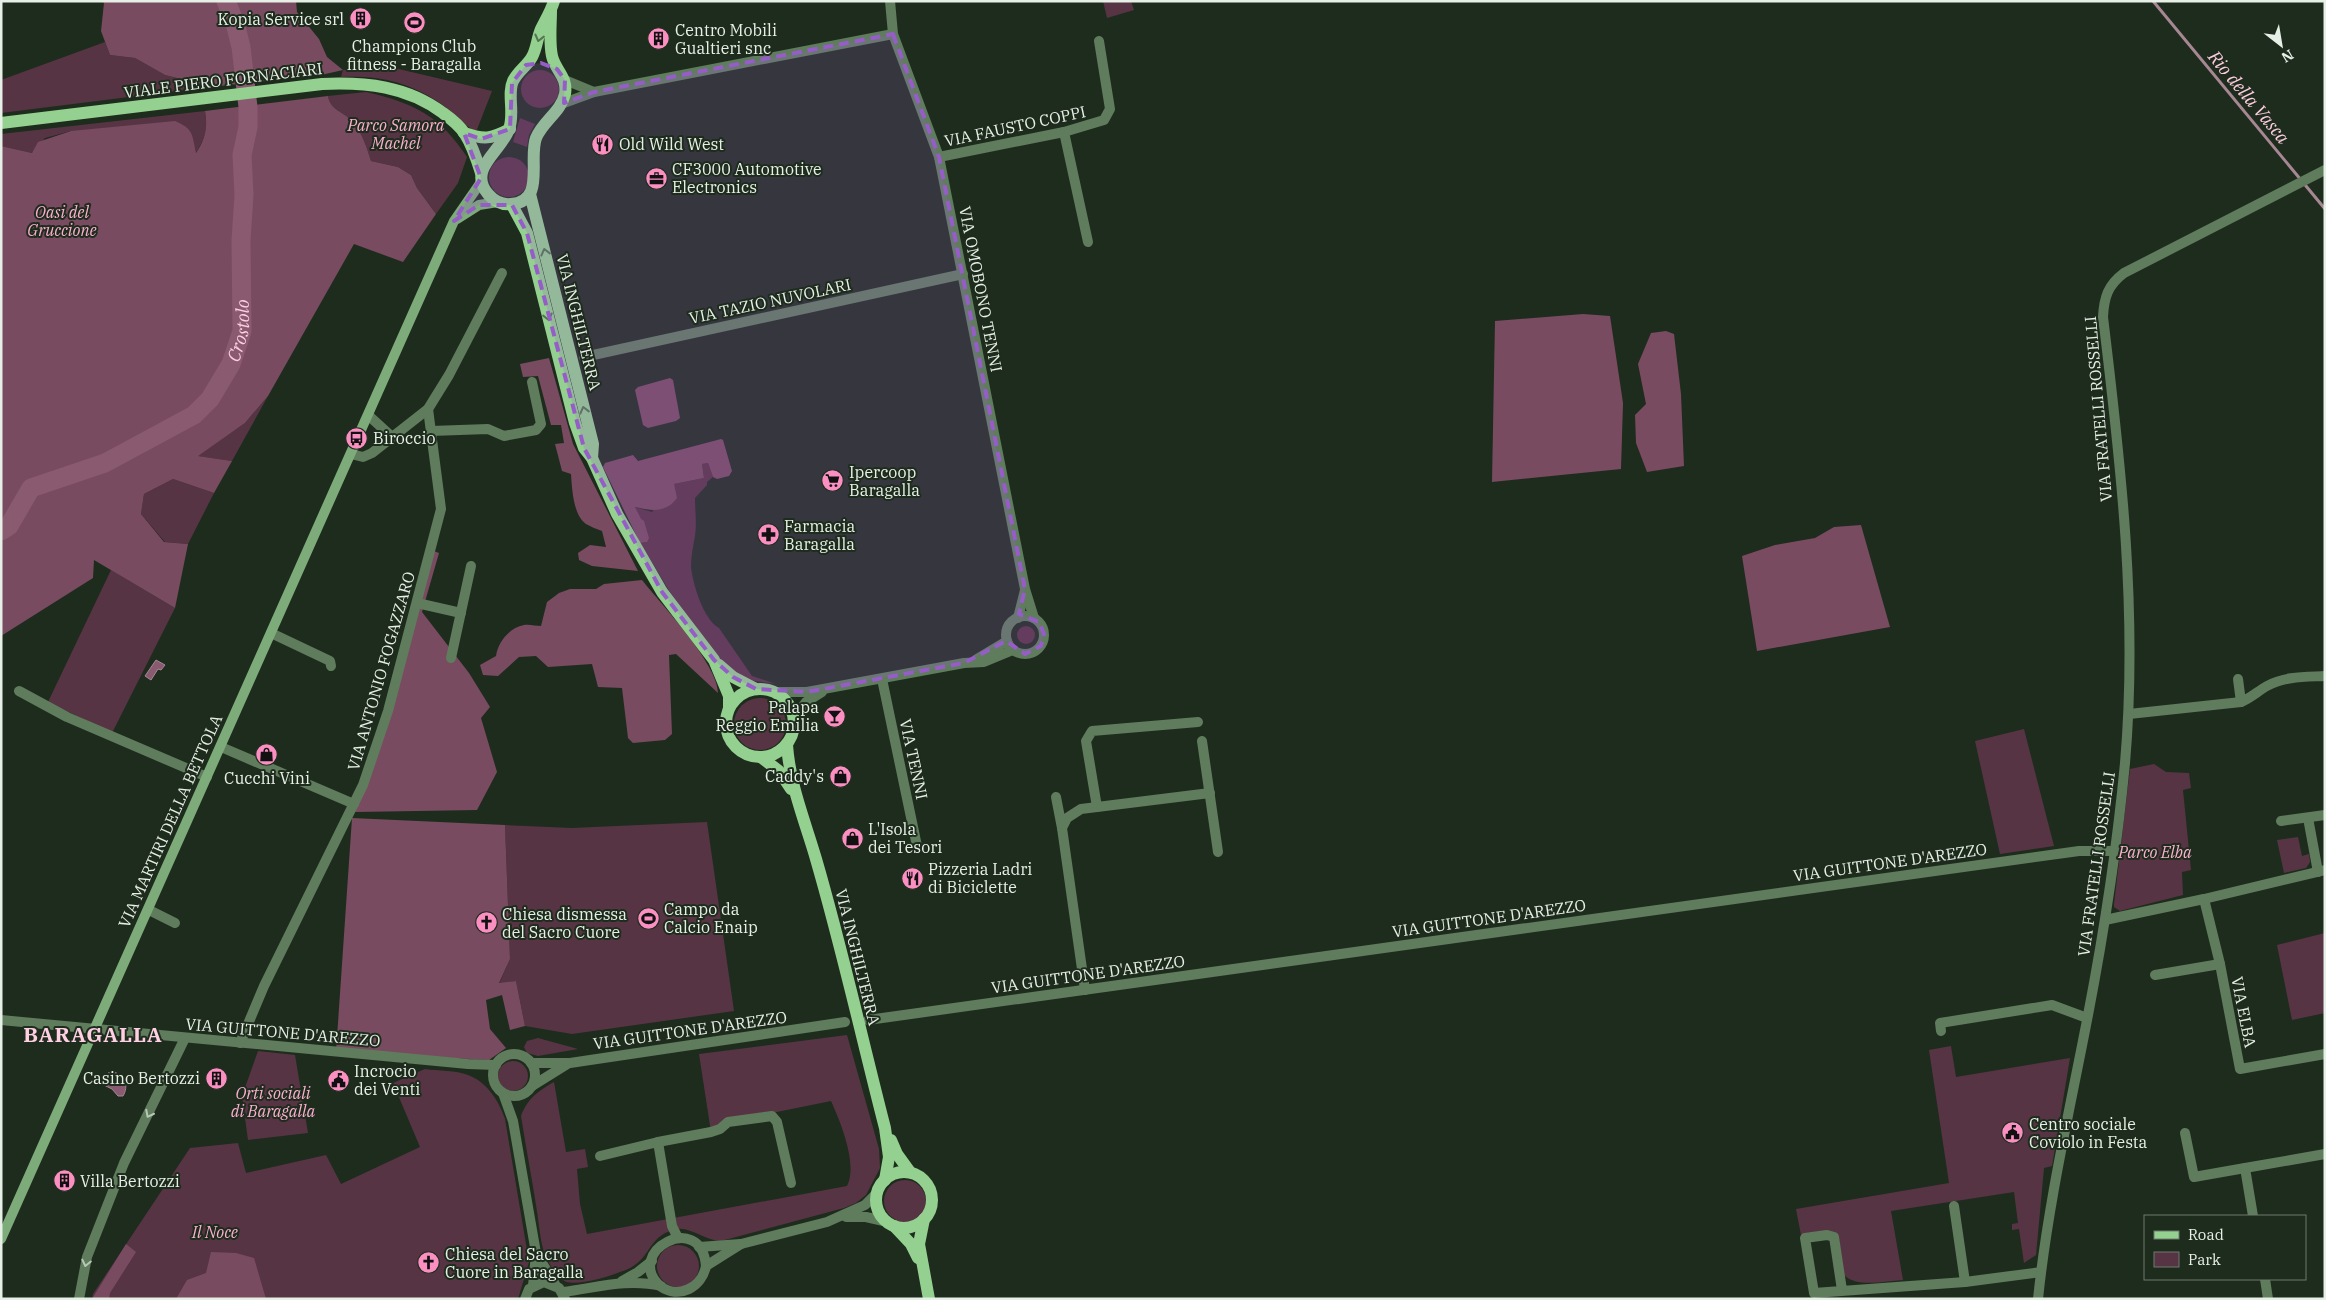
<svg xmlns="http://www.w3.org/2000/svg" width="2326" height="1300" viewBox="0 0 2326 1300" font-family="'IBM Plex Serif',serif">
<rect width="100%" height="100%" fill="#1e2c1d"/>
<!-- green -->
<g fill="#573444">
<polygon points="1103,1 1131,1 1134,10 1107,18"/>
<polygon points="105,42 110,55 135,58 165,75 201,84 201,88 1,113 1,80"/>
<path d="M386,66L492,91L476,132C462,124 451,110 437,101C407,81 376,75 341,77L343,70Z"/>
<circle cx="540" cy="89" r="19"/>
<path d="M366,92C414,103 440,116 467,157L458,183L436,214L417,188L411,175L398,167L371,161C367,148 362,132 352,121C344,112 330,110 328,96Z"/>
<path d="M205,111C208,128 205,140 195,154L71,131L45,138L32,153L1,146V134Z"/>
<polygon points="520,118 535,124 529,135 527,147 513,142"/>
<circle cx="509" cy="177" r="20"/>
<polygon points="268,396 232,461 197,456 245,423"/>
<path d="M708,463L713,477L707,482V485L695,498C695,510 697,524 695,536C693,547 691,556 691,567C693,584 703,619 719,628L752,676L776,684L749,680L725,666L670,592L640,543L647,542L635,507L652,512L674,484L704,478L702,464Z"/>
<polygon points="173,479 214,493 188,544 165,542 141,514 144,494"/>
<polygon points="111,570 175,608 112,733 48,702"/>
<circle cx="1026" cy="635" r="9"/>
<circle cx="760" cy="724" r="26"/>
<polygon points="2024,729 2054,846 2000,854 1975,741"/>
<polygon points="2154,764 2166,772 2189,773 2191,788 2183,790 2191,870 2182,872 2183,895 2120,911 2114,907 2114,904 2130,769"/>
<polygon points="707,822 734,1011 572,1034 525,1026 516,981 499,984 510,959 505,825 572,828"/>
<polygon points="2298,837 2302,856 2309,854 2310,862 2306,868 2284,873 2277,840"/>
<polygon points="2325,933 2325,1013 2292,1020 2277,945"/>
<path d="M847,1035L879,1149L880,1168L866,1195L856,1203L844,1208L721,1241C706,1241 690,1227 678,1229C648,1234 652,1257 630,1268C617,1274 581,1286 567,1282C556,1278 548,1262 544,1252C540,1239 539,1224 537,1211C532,1179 526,1148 521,1116C528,1098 537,1092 554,1082L566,1152L585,1149L588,1167L577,1169L580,1204L587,1234L847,1186C858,1165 841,1123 831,1101L728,1122L711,1132L699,1054Z"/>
<polygon points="538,1038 578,1049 538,1056 527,1053 524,1047 527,1041"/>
<path d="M1951,1046L1956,1077L2070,1058L2052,1166L2044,1168L2036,1255L2024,1263L2019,1229L2012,1230V1224L2018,1223L2014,1192L1891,1211L1903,1280C1887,1281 1856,1288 1844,1275L1838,1234L1827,1231L1801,1235L1796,1209L1949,1183L1929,1050Z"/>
<polygon points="258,1051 295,1055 308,1133 248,1140 242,1096"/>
<circle cx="513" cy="1076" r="15"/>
<path d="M425,1069C438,1071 456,1070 468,1075C487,1082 499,1101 505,1119L529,1262L518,1299H92L93,1294L190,1148L238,1143L246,1173L326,1155L341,1184L420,1147L393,1083Z"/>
<circle cx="905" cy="1201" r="21"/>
<circle cx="678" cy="1266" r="21"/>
</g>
<!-- forest -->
<g fill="#794b60">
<polygon points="102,1 296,1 297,12 319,39 327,57 343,70 321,75 201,88 201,84 165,75 135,58 110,55 101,31 104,3"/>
<path d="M328,96C330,110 344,112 352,121C362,132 367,148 371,161L398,167L411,175L417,188L436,214L403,262L354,244L268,396L245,423L198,456L232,461L214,493L173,479L144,494L141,514L164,542L188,544L175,608L94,560L93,578L1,636V146L32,153L38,142L71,131L175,121C194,129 192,135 196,153C205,140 208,127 205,111Z"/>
<polygon points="1583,314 1610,316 1623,403 1621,469 1492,482 1495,321"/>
<polygon points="1666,331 1674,334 1681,394 1684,466 1647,472 1636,443 1635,415 1646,404 1638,364 1651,333"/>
<path d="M549,358L573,444L638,571L592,566L579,560L578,553L590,545L606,547L602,531C597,529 591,527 586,524C573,515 572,488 571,474L562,471L555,444L564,443L561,425H551L538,376L523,377L520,364Z"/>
<polygon points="670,378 673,380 680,418 676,421 648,428 643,425 635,390 638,387"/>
<path d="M721,439L723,440L732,471L729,476L717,479L713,477L708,463L702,464L704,478L674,484L677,498C666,513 651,511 635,507L641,519L644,521L649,538L647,542L640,543L603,467L605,463L633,455L638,461Z"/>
<polygon points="1861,525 1890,627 1757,651 1742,556 1775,545 1815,538 1834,527"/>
<polygon points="431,550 439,553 422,612 469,673 490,707 481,718 497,772 477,810 356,812 351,810 363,785"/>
<path d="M642,580C661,604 718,664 718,693L676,654L669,655L672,734L665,740L633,743L628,738L622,688L598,687L592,664L548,667L536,656L519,657L498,676L483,675L480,665L496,656C498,642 509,628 524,625C529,624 536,626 541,626L547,602L559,593L570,589H596L604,584Z"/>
<polygon points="352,818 505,825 510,959 499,983 516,981 525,1026 510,1030 502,995 486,1000 490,1029 506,1048 489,1060 336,1052"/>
<polygon points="126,1244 136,1252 110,1293 109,1299 92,1299"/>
<polygon points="211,1252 236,1253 254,1258 266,1299 176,1299 187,1280 206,1273"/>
</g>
<!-- water -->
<g fill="#8a5a70" stroke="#a68793">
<polygon points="156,660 165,665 161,670 158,669 151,680 145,676"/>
<path d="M114,1072C125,1076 129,1086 123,1096H118L112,1089L104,1085V1077L108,1073Z"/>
</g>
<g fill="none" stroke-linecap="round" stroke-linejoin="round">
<!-- stream -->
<polyline stroke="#a68793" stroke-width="3" points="2153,1 2325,209"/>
<!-- river -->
<path stroke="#8a5a70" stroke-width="19" id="s1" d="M1,531L9,526L31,488L105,463L194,415L210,399L231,364L242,331L241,240L244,195L242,155L248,127V107L241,47L235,23L226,1"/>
<!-- street -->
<g stroke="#5f7c5c" stroke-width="10">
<polyline points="890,1 893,34 939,157 1025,589 1034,618"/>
<polyline points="565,80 594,92"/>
<polyline points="561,104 594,92 893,34"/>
<polyline points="1064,132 1088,242"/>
<polyline points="939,157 1064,132 1104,120 1110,109 1099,41"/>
<polyline points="584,357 963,274"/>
<polyline points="368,415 391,436"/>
<polyline points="431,431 488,429 504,436 536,430 541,424 532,382"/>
<polyline points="351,454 363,457 372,453 428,409 449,375 502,273"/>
<polyline points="417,603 461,613"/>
<circle cx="1025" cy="635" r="19"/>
<polyline points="1018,618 1025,590"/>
<polyline points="271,633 330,661 331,666"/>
<polyline points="451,658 471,566"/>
<polyline points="977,659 1007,641"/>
<polyline points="882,679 917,846"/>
<polyline points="2238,679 2241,702"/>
<polyline points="19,691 67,717 207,777"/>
<polyline points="775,692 807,692 964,663 984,662 1013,650"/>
<path d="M2129,714L2241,702C2251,698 2258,691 2267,686C2285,676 2306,677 2325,676"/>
<polyline points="794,718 806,702 822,692"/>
<polyline points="1202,741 1218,852"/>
<polyline points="221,747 354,804"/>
<polyline points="1056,797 1062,828"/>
<polyline points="1097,807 1086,741 1092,731 1198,722"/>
<polyline points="2308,818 2318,872"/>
<polyline points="2281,821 2325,815"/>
<polyline points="2204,899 2220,964 2240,1069 2325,1054"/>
<polyline points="149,910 175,923"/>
<polyline points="2105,920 2204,899 2325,870"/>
<polyline points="2155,975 2220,964"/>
<polyline points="1085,990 1062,828 1067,818 1081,809 1210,793"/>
<polyline points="1,1020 468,1064 496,1065"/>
<polyline points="868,1020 2079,851 2114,851"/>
<polyline points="1941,1031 1940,1023 2052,1005 2087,1018"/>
<polyline points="240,1043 264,986 363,785 388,711 441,509 428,409"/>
<circle cx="514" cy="1075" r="21"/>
<polyline points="531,1063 570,1063 845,1022"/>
<polyline points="532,1086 569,1063"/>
<polyline points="503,1093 513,1121 536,1253 533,1286"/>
<polyline points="2185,1133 2194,1177 2245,1168"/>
<polyline points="658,1142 711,1132 720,1129 728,1122 772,1116 777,1122 791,1183"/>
<polyline points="600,1156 658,1142 672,1226 678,1238"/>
<polyline points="1954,1206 1965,1282"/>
<polyline points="2253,1216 2245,1168 2325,1154"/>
<polyline points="846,1217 866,1217 888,1222"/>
<polyline points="699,1247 741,1244 827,1222 865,1205 877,1193"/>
<polyline points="536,1253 555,1284"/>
<path d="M706,1266C701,1209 623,1252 660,1286C679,1300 702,1287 706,1266L741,1244"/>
<polyline points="2265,1279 2268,1299"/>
<polyline points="622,1281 638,1272 652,1261"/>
<polyline points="1842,1290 1834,1237 1827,1235 1805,1238 1814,1293 1965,1282 2041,1272"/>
<path d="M563,1292C596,1288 627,1278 661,1286"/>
<polyline points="79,1299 87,1257 124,1163 185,1038"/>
<polyline points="525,1299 529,1289 544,1282 559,1288 565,1299"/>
<path d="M2038,1299C2048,1203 2070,1109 2088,1015C2104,932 2117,848 2125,763C2138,614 2121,465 2103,317C2104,297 2108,285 2124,273L2325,170"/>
</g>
<!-- secondary -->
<g stroke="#7dab79" stroke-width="10">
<polyline points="457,219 479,205 498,202"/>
<polyline points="1,1239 454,221 481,182"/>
</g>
<!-- primary -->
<g stroke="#94d08f" stroke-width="12">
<path d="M551,10C551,25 549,42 552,56C555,70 568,77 565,94C561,112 543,121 536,138C528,159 546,202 511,204C502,205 494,201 488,194C467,169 501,152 509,129C515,114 507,94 513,81C518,71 527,66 532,57C537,48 537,38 541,29C546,19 551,11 554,1"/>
<path d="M1,123L322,84C366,82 407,86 443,113C450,118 460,126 465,134C472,145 477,160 481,173"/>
<path d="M464,133C485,140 490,139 510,129"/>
<polyline points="530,194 593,444 592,458"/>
<polyline points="512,205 527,233 575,423 584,448 592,458 617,514 662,592 714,660 729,696 729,707"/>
<polyline points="719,665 733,677 756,689"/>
<circle cx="760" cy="723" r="34"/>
<path d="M787,745C790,786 805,821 816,859C842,948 862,1039 885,1128L889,1157L885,1180"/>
<polyline points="762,758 779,771 791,789"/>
<polyline points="891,1140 897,1154 910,1172"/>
<circle cx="904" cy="1200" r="28"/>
<polyline points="924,1219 919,1244 929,1299"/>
<polyline points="894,1226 911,1244 918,1258"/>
</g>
</g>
<!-- one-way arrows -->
<defs><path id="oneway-chevron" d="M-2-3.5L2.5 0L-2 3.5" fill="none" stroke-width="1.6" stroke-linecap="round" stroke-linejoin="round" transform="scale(1.25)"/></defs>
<g stroke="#537650">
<use href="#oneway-chevron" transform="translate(539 38) rotate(104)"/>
<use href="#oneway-chevron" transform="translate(545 252) rotate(-104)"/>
<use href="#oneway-chevron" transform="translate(548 317) rotate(76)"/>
<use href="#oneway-chevron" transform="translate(584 410) rotate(-104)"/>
</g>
<g stroke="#b7c7b6">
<use href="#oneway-chevron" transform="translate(149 1114) rotate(117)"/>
<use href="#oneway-chevron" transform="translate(86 1263) rotate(103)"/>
</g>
<!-- marked area -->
<path fill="#965dc9" fill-opacity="0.2" stroke="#965dc9" stroke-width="4" stroke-dasharray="10 6" stroke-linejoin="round" d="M893,34L939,157L1025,589L1019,614L1039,622L1044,634L1041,646L1025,654L1006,641L964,663L807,692L756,689L733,677L714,660L662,592L584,448L527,233L512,205H479L454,221L481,178L464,133L481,139L510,129L512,83L526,65L541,63L557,69L565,80L564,103L594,92Z"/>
<!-- icons -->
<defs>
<symbol id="building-disc" viewBox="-11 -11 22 22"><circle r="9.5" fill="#fc8fc2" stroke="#1e2c1d"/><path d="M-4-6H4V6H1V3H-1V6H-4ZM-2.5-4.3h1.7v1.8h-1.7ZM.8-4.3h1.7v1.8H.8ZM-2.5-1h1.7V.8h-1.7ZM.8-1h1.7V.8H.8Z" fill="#111"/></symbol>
<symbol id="stadium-disc" viewBox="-11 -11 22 22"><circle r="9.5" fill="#fc8fc2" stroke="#1e2c1d"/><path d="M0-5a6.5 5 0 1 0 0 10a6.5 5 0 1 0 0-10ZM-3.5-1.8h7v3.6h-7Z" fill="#111"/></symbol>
<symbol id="restaurant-disc" viewBox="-11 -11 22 22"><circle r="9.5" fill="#fc8fc2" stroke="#1e2c1d"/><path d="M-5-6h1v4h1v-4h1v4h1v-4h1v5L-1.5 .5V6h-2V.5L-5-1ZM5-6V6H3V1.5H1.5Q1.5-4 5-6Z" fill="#111"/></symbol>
<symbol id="office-disc" viewBox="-11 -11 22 22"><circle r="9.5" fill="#fc8fc2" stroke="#1e2c1d"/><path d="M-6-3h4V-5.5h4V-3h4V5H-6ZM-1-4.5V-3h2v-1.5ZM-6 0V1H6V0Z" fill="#111"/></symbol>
<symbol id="bus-disc" viewBox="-11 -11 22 22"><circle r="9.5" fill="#fc8fc2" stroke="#1e2c1d"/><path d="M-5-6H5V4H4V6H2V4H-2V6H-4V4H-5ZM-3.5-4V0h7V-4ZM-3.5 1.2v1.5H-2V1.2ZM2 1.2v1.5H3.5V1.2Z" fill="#111"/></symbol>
<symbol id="supermarket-disc" viewBox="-11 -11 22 22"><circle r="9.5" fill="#fc8fc2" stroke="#1e2c1d"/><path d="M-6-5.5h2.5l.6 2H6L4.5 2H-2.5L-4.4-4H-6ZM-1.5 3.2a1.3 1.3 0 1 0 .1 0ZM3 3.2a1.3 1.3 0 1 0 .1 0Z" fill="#111"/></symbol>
<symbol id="pharmacy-disc" viewBox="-11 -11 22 22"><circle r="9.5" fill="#fc8fc2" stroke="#1e2c1d"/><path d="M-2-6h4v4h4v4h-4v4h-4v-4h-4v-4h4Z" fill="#111"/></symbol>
<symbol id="bar-disc" viewBox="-11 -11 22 22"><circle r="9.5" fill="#fc8fc2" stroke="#1e2c1d"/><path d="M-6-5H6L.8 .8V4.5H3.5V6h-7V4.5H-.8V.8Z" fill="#111"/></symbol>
<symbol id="shop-disc" viewBox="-11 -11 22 22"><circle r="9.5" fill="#fc8fc2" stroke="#1e2c1d"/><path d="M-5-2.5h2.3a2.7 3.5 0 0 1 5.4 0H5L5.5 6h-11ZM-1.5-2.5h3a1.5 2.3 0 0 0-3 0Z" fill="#111"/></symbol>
<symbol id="church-disc" viewBox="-11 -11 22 22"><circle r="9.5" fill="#fc8fc2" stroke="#1e2c1d"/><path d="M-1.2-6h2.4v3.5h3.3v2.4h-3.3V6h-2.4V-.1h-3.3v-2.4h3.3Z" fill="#111"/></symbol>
<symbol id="civic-disc" viewBox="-11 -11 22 22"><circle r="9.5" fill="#fc8fc2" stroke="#1e2c1d"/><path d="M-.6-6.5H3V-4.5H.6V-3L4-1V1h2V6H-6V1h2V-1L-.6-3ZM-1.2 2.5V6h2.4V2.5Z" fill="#111"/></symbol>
</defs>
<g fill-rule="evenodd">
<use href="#building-disc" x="348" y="6" width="25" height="25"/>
<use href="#stadium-disc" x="402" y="10" width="25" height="25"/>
<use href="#building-disc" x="646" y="26" width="25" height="25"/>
<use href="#restaurant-disc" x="590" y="132" width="25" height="25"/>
<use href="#office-disc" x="644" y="166" width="25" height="25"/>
<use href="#bus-disc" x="344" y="426" width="25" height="25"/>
<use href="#supermarket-disc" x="820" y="468" width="25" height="25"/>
<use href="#pharmacy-disc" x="756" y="522" width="25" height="25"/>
<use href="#bar-disc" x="822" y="704" width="25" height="25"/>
<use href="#shop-disc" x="254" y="742" width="25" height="25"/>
<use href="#shop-disc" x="828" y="764" width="25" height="25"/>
<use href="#shop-disc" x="840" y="826" width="25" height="25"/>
<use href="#restaurant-disc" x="900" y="866" width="25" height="25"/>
<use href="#stadium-disc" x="636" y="906" width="25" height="25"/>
<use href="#church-disc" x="474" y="910" width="25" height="25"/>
<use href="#building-disc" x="204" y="1066" width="25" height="25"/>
<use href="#civic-disc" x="326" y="1068" width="25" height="25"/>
<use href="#civic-disc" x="2000" y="1120" width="25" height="25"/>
<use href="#building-disc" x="52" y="1168" width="25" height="25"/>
<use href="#church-disc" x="416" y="1250" width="25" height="25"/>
</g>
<g text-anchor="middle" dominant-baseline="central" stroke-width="4" stroke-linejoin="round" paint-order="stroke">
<!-- poi labels -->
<g font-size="16" fill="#e7f0e6" stroke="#1e2c1d" text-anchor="start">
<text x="344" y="19" text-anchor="end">Kopia Service srl</text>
<text x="675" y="30">Centro Mobili<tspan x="675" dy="18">Gualtieri snc</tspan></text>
<text x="414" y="46" text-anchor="middle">Champions Club<tspan x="414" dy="18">fitness - Baragalla</tspan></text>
<text x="619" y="144">Old Wild West</text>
<text x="672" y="169">CF3000 Automotive<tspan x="672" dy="18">Electronics</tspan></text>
<text x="373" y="438">Biroccio</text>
<text x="849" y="472">Ipercoop<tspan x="849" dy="18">Baragalla</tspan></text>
<text x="784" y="526">Farmacia<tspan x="784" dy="18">Baragalla</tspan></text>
<text x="819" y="707" text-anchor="end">Palapa<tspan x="819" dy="18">Reggio Emilia</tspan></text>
<text x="824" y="776" text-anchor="end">Caddy's</text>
<text x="267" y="778" text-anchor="middle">Cucchi Vini</text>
<text x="868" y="829">L'Isola<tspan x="868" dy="18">dei Tesori</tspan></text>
<text x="928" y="869">Pizzeria Ladri<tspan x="928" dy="18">di Biciclette</tspan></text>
<text x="664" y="909">Campo da<tspan x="664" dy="18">Calcio Enaip</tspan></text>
<text x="502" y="914">Chiesa dismessa<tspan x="502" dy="18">del Sacro Cuore</tspan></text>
<text x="354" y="1071">Incrocio<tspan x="354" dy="18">dei Venti</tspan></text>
<text x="200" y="1078" text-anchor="end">Casino Bertozzi</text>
<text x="2029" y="1124">Centro sociale<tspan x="2029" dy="18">Coviolo in Festa</tspan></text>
<text x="80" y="1181">Villa Bertozzi</text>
<text x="445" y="1254">Chiesa del Sacro<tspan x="445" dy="18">Cuore in Baragalla</tspan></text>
</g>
<!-- street labels -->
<g font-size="16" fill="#e7f0e6" stroke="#1e2c1d">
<text transform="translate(223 80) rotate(-7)">VIALE PIERO FORNACIARI</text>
<text transform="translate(1015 126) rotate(-12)">VIA FAUSTO COPPI</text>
<text transform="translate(981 289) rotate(79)">VIA OMOBONO TENNI</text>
<text transform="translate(770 301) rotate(-12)">VIA TAZIO NUVOLARI</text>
<text transform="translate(579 322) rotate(76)">VIA INGHILTERRA</text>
<text transform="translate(2098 409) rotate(-95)">VIA FRATELLI ROSSELLI</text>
<text transform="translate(381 671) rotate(-74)">VIA ANTONIO FOGAZZARO</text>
<text transform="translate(914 759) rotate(78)">VIA TENNI</text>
<text transform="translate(170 821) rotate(-66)">VIA MARTIRI DELLA BETTOLA</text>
<text transform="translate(1890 862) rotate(-8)">VIA GUITTONE D'AREZZO</text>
<text transform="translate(2096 864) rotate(-82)">VIA FRATELLI ROSSELLI</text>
<text transform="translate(1489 918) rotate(-8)">VIA GUITTONE D'AREZZO</text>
<text transform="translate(858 957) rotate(76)">VIA INGHILTERRA</text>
<text transform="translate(1088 974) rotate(-8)">VIA GUITTONE D'AREZZO</text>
<text transform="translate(2244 1012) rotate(79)">VIA ELBA</text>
<text transform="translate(690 1030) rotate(-8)">VIA GUITTONE D'AREZZO</text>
<text transform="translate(283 1032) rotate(5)">VIA GUITTONE D'AREZZO</text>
</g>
<!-- park labels -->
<g font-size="16" font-style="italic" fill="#fcafd1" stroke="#1e2c1d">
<text x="396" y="125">Parco Samora<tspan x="396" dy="18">Machel</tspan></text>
<text x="62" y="212">Oasi del<tspan x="62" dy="18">Gruccione</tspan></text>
<text x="2155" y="852">Parco Elba</text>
<text x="273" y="1093">Orti sociali<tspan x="273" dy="18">di Baragalla</tspan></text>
<text x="215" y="1232">Il Noce</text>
</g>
<!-- water labels -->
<g font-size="18" font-style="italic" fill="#fecee2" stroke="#1e2c1d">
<text transform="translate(2249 97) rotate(50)">Rio della Vasca</text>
<text stroke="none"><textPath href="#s1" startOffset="331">Crostolo</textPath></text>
</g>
<!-- district labels -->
<g font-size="21" font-weight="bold" letter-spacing="1" fill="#ffcfe3" stroke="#1e2c1d">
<text x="93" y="1034">BARAGALLA</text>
</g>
</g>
<!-- border -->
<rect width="2326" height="1300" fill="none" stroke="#e7f0e6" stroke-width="5"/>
<!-- legend -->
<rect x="2144" y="1215" width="162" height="65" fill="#1e2c1d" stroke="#6e7a6d"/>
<rect x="2154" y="1231" width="25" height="8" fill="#94d08f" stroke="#6e7a6d"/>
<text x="2188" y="1240" font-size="15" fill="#e7f0e6">Road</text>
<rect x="2154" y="1252" width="25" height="15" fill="#573444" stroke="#6e7a6d"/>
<text x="2188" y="1265" font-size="15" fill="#e7f0e6">Park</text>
<!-- north arrow -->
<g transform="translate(2281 45) rotate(149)" stroke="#1e2c1d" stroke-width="4" paint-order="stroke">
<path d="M0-4L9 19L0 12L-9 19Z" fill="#e7f0e6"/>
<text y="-8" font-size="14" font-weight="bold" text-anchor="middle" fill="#e7f0e6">N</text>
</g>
</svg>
